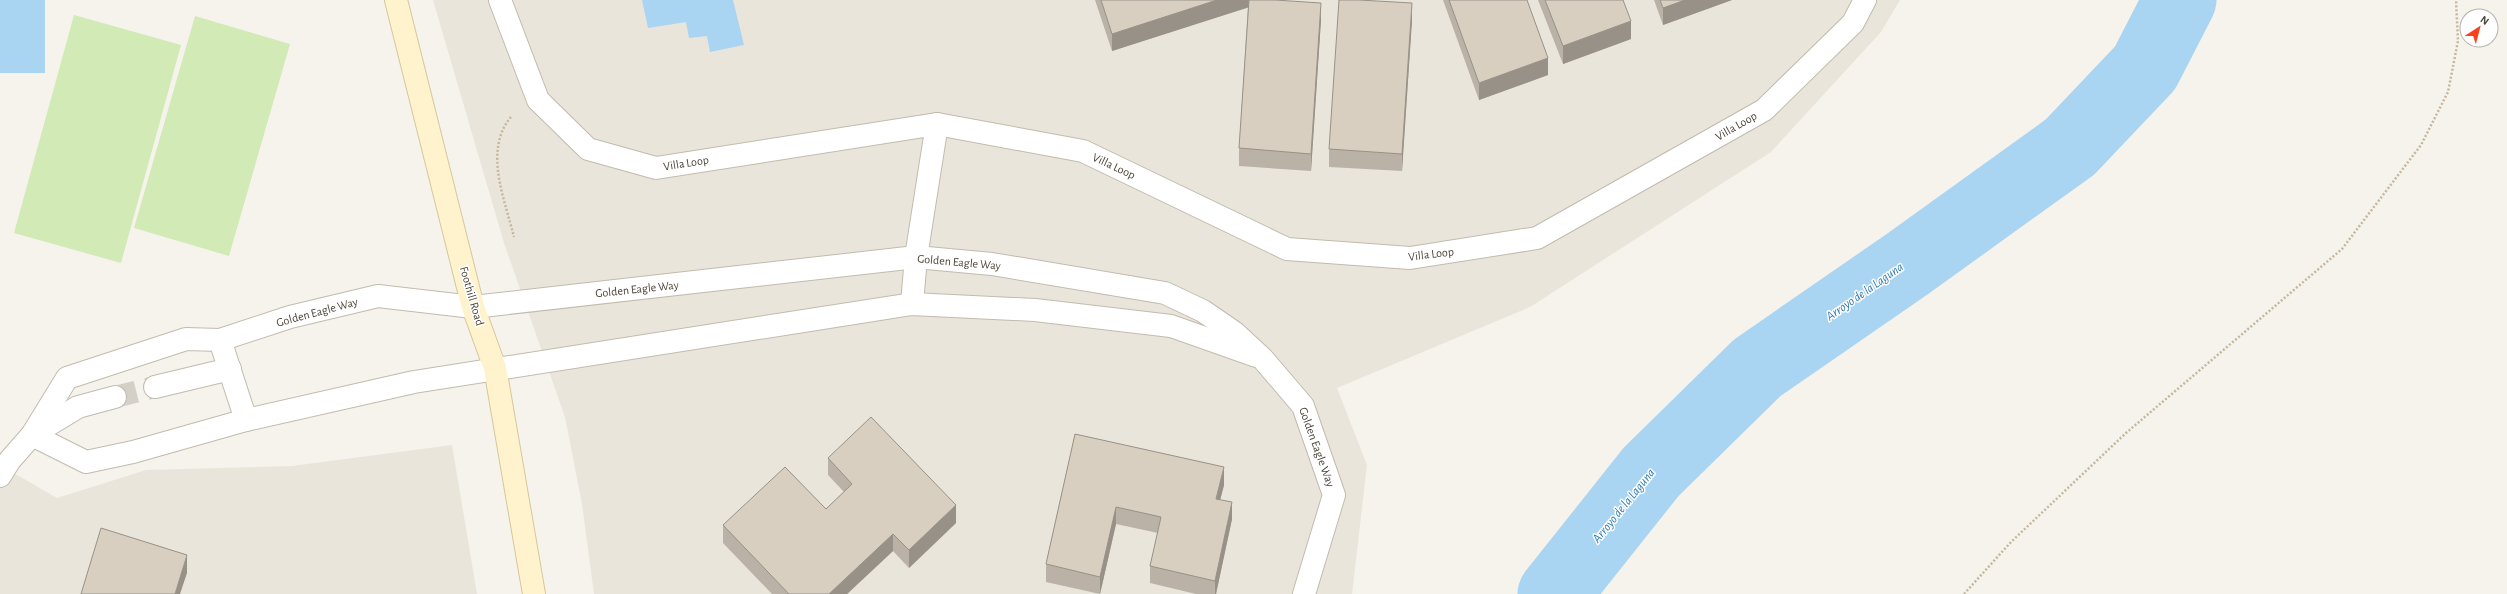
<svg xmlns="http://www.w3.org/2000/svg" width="2507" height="594" viewBox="0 0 2507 594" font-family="'Alegreya Sans',sans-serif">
<rect width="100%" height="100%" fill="#f6f3ec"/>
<!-- residential -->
<g fill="#eae5da">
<polygon points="433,0 1900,0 1881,32 1771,152 1530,307 1337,388 1367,465 1352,594 594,594 582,504 565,417 504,243"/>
<polygon points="452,445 477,594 0,594 0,465 57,498 146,470 292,466"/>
</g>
<!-- green -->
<g fill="#d2eab5">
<polygon points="74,15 181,45 121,263 14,233"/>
<polygon points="195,16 290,44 229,256 134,228"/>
</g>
<!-- water -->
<g fill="#a9d4f2">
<rect x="0" y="0" width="45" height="73"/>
<polygon points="642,0 733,0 744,45 710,52 707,36 689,38 686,22 648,28"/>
</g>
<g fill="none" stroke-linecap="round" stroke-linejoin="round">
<!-- river -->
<polyline stroke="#a9d4f2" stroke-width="73" points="1554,594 1651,472 1757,368 1906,265 2070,147 2145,68 2180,0"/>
<!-- minor-tunnel -->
<polyline stroke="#d4d0c8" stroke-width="22" stroke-dasharray="22 11" stroke-linecap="butt" points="115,397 155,387"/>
<defs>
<g id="minor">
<polyline points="500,0 538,100 588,149 656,168 937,124 1083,151 1287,249 1410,258 1537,238 1764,110 1853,23 1865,0"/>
<polyline points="912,304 916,257 937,124"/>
<polyline points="220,340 246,420"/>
<polyline points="155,387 230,369"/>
<polyline points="35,433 78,407 115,397"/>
<polyline points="32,435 86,462 133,452 246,420 414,382 912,304 1035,310 1171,326 1256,356"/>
<polyline points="0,476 10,460 32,435 67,378 186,339 220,340 290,317 378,296 473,307 916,257 992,264 1165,293 1203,311 1235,333 1262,358 1303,406 1334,495 1304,594"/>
</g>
<polyline id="secondary" points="396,0 473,307 495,368 534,594"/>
</defs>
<!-- minor casing -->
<use href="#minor" stroke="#c2bbae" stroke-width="24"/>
<!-- secondary casing -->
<use href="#secondary" stroke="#d6c79b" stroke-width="24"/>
<!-- path -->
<g stroke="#c4b79f" stroke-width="2.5" stroke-dasharray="2 2" stroke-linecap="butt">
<path d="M511,117C483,150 505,200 514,237"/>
<polyline points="1964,594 2011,542 2126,433 2342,249 2421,145 2448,92 2458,41 2456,0"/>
</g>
<!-- minor -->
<use href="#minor" stroke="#fff" stroke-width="22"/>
<!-- secondary -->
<use href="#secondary" stroke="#fff3cd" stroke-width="22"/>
</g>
<!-- wall -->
<g fill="#bab2a6">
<polygon points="1095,0 1275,0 1321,20 1311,171 1239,166 1239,148 1248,7 1112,51"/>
<polygon points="1443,0 1527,0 1548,75 1479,100"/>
<polygon points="1538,0 1623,0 1631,39 1563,64"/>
<polygon points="1654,0 1732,0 1663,25"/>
<polygon points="1412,20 1402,171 1329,167 1329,149"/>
<polygon points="1075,434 1224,485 1220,500 1232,519 1216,594 1196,594 1150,583 1150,566 1158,533 1116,524 1100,594 1046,582 1046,564"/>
<polygon points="828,458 956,523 909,568 893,551 847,594 772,594 723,543 723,525 826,509 844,492 828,475"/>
</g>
<!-- shaded-wall -->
<g fill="#979187">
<polygon points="1217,0 1256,0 1256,5 1112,51 1112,34"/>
<polygon points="1685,0 1732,0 1663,25 1663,8"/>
<polygon points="1321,3 1321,20 1311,171 1311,154"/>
<polygon points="1412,3 1412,20 1402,171 1402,154"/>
<polygon points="1631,21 1631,39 1563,64 1563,46"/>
<polygon points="1548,58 1548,75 1479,100 1479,83"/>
<polygon points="1224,467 1224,485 1216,516 1216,499"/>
<polygon points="1232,502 1232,519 1216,594 1215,594 1215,581"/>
<polygon points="956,505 956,523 909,568 909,550"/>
<polygon points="1116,507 1116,524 1100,594 1100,577"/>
<polygon points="893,534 893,551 847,594 829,594"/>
<polygon points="187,555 187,573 180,594 175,594"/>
</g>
<!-- building -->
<g fill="#d8cfc1" stroke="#979187">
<polygon points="1101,0 1217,0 1112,34"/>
<polygon points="1249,0 1275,0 1321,3 1311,154 1239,148"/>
<polygon points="1339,0 1359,0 1412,3 1402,154 1329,149"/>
<polygon points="1449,0 1527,0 1548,58 1479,83"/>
<polygon points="1545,0 1623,0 1631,21 1563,46"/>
<polygon points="1660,0 1685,0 1663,8"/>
<polygon points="871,417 956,505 909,550 893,534 829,594 789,594 723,525 785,467 826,509 852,484 828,458"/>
<polygon points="1075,434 1224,467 1216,499 1232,502 1215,581 1150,566 1161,517 1116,507 1100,577 1046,564"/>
<polygon points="101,528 187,555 175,594 81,594"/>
</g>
<g text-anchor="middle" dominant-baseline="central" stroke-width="3" stroke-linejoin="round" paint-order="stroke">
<!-- street labels -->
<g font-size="12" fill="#4b4439" stroke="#fff">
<text transform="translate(1736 126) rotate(-30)">Villa Loop</text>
<text transform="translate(686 163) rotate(-9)">Villa Loop</text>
<text transform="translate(1114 166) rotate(25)">Villa Loop</text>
<text transform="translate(1431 254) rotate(-7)">Villa Loop</text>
<text transform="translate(959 262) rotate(5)">Golden Eagle Way</text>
<text transform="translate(637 289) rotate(-6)">Golden Eagle Way</text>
<text transform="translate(472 296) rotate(74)">Foothill Road</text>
<text transform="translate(317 312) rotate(-15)">Golden Eagle Way</text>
<text transform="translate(1317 447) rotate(70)">Golden Eagle Way</text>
</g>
<!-- water labels -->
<g font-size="13" font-style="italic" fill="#2e7ab2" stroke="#fff">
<text transform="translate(1865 292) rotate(-35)">Arroyo de la Laguna</text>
<text transform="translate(1624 506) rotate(-51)">Arroyo de la Laguna</text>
</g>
</g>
<!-- north arrow -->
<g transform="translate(2479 28) rotate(36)"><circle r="19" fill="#ffffff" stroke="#b7b4b0"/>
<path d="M0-3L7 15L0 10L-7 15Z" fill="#fc3f1d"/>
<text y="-6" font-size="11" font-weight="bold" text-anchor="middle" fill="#4b4439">N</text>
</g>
</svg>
